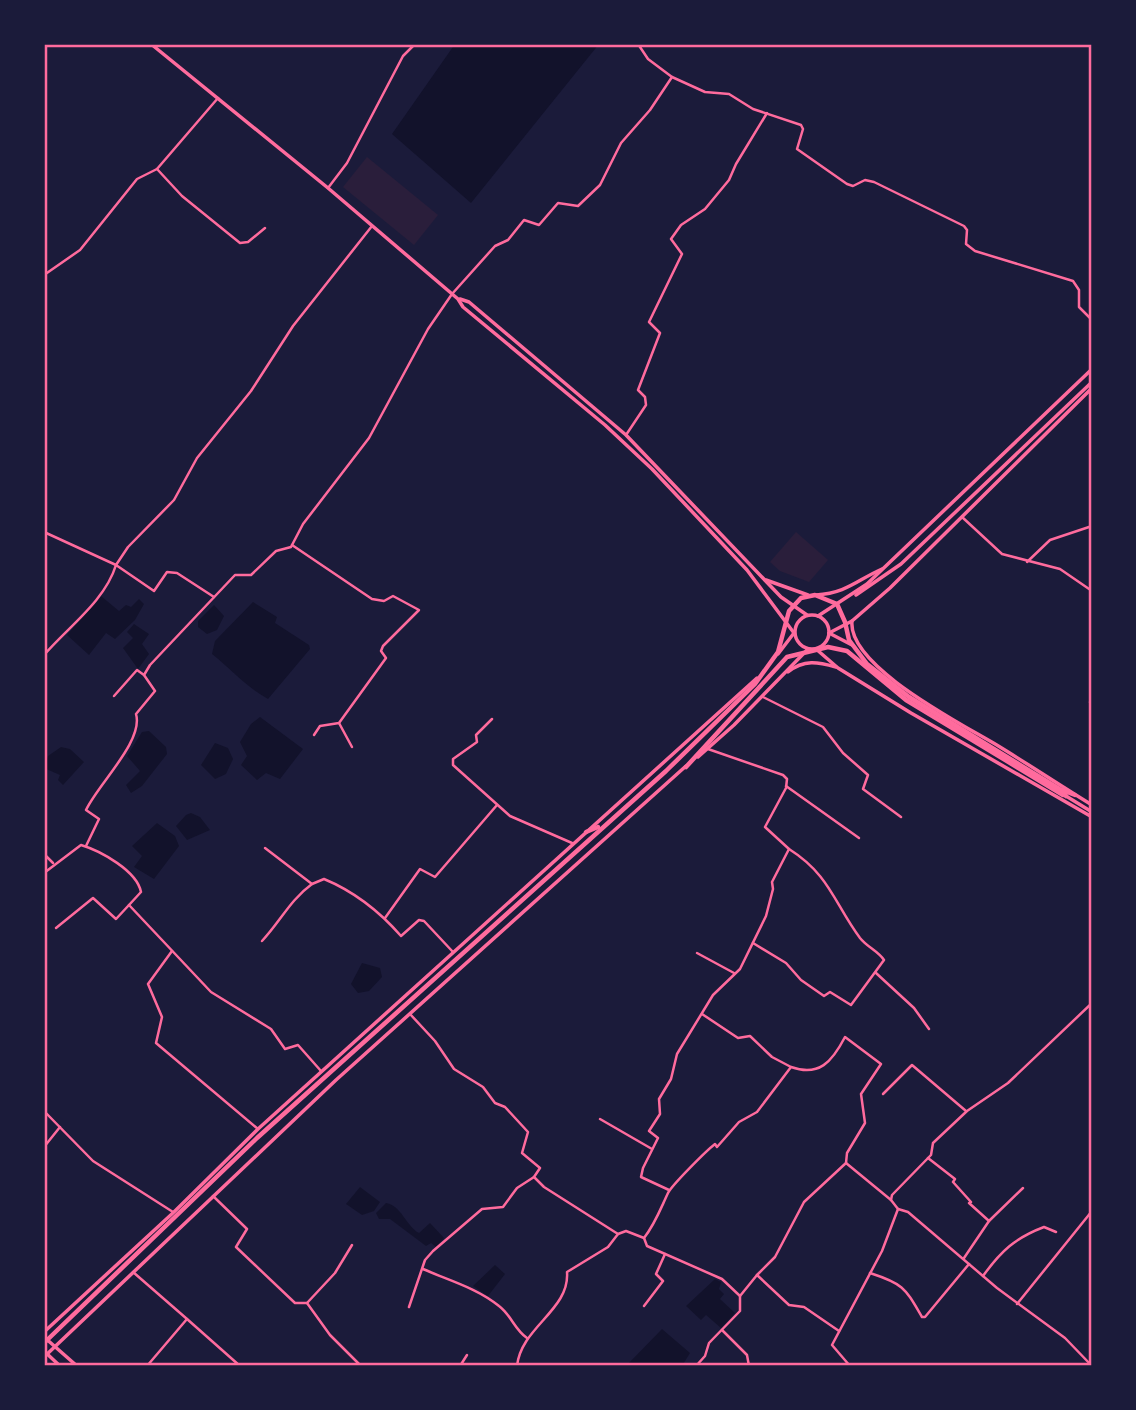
<svg xmlns="http://www.w3.org/2000/svg" width="1136" height="1410" viewBox="0 0 1136 1410" font-family="Lato,sans-serif">
<rect width="100%" height="100%" fill="#1b1b3a"/>
<!-- green -->
<g fill="#2a1e3b">
<polygon points="367,157 438,215 414,245 343,187"/>
<polygon points="796,532 828,560 809,582 780,571 770,562"/>
</g>
<!-- water -->
<g fill="#12122b">
<polygon points="455,44 599,44 471,203 392,134"/>
<polygon points="101,596 119,611 126,605 131,607 139,599 144,604 135,620 115,639 106,633 89,655 67,635"/>
<path d="M253,602L277,617L275,623L309,645L310,649L268,699C245,686 232,670 212,654L215,641Z"/>
<polygon points="214,605 224,616 217,630 207,634 198,627 198,621"/>
<polygon points="134,624 149,634 142,644 149,654 138,669 123,648 133,638 127,632"/>
<polygon points="260,717 303,749 280,779 266,773 257,780 241,765 247,756 240,742 251,724"/>
<polygon points="149,731 166,747 167,754 142,786 131,793 126,785 140,771 127,756 142,732"/>
<polygon points="215,743 228,748 233,759 226,774 215,779 201,765"/>
<polygon points="61,747 70,749 84,762 63,785 58,780 60,775 44,768 48,756"/>
<polygon points="191,813 200,817 210,830 187,840 176,826 186,815"/>
<polygon points="157,823 175,836 179,846 154,879 134,867 142,856 132,846"/>
<polygon points="362,963 380,968 382,977 369,991 358,993 351,984"/>
<polygon points="360,1187 380,1202 374,1211 362,1215 346,1204"/>
<path d="M386,1203C402,1206 405,1225 419,1233L430,1223L444,1238L436,1247L431,1243L426,1246L390,1219H379L376,1213Z"/>
<polygon points="495,1265 505,1274 488,1296 473,1286"/>
<polygon points="715,1279 721,1282 719,1289 724,1294 720,1299 735,1313 721,1328 706,1315 701,1320 686,1306"/>
<polygon points="662,1329 690,1353 682,1366 626,1366"/>
</g>
<g fill="none" stroke-linecap="round" stroke-linejoin="round">
<!-- minor -->
<g stroke="#ff6b9d" stroke-width="2.5">
<polyline points="638,44 648,59 672,77 705,92 729,94 753,109 801,125 803,129 797,149 847,184 853,186 865,180 874,182 964,226 967,230 966,244 975,251 1073,281 1079,290 1079,307 1092,320"/>
<polyline points="157,169 182,196 240,243 248,242 265,228"/>
<polyline points="328,188 347,163 403,56 415,44"/>
<polyline points="44,275 80,250 137,179 157,169 218,98"/>
<polyline points="626,435 646,405 645,397 638,390 660,333 649,322 682,254 671,239 681,225 705,209 729,180 736,164 767,113"/>
<polyline points="962,517 1002,554 1060,569 1092,591"/>
<polyline points="44,532 116,565 128,547 174,500 197,458 251,391 293,326 372,226"/>
<polyline points="292,545 372,599 384,601 393,596 419,610 383,646 381,651 386,658 339,723 320,726 314,735"/>
<polyline points="1027,562 1050,540 1092,526"/>
<path d="M44,655C68,627 105,601 116,565L154,591L167,572L177,573L214,597"/>
<polyline points="114,696 137,670 144,675"/>
<polyline points="763,697 823,727 843,753 868,775 863,789 901,817"/>
<polyline points="1090,702 1092,698"/>
<polyline points="492,719 476,735 477,742 453,759 453,765 510,816 572,843"/>
<polyline points="339,723 352,747"/>
<polyline points="786,786 859,838"/>
<path d="M86,846L99,819L86,810C98,784 144,741 136,714L155,691L144,675L150,665L235,575H251L276,551L291,547L303,524L369,438L428,329L452,294L495,246L508,240L524,220L539,225L558,203L578,206L600,185L621,143L650,110L672,77"/>
<path d="M265,848L312,884L324,879C353,891 380,912 401,936L419,920L424,921L453,952"/>
<polyline points="44,854 53,863"/>
<path d="M44,873L81,845C101,851 137,871 141,892L129,905L211,992L271,1029L285,1049L298,1045L321,1071"/>
<polyline points="385,918 420,869 435,877 497,805"/>
<polyline points="56,928 93,898 116,919 129,905"/>
<path d="M262,941C280,922 290,900 312,884"/>
<path d="M753,943L786,963L801,980L824,996L830,992L851,1005L884,960C878,951 867,947 860,938C834,903 830,875 789,849"/>
<polyline points="172,951 148,984 162,1017 156,1043 258,1129"/>
<polyline points="697,953 734,973"/>
<polyline points="876,973 914,1008 929,1029"/>
<polyline points="410,1014 435,1041 454,1069 483,1087 495,1103 505,1107 528,1132 522,1153 540,1168 534,1177 544,1187 618,1234 626,1231 644,1238 647,1246 722,1279 740,1296 740,1311 709,1343 705,1356 696,1366"/>
<polyline points="702,1014 738,1038 750,1036 772,1057 791,1067"/>
<polyline points="883,1094 912,1065 966,1111"/>
<polyline points="44,1111 93,1161 173,1212"/>
<polyline points="600,1119 652,1149"/>
<polyline points="44,1147 60,1127"/>
<polyline points="928,1158 955,1179 953,1182 971,1202 969,1203 989,1221 1023,1188"/>
<polyline points="846,1163 891,1200"/>
<polyline points="669,1190 641,1177 643,1168 658,1138 649,1131 660,1114 659,1099 671,1079 677,1054 713,995 740,969 766,916 773,889 772,882 789,849 765,827 786,788 787,779 783,775 708,749"/>
<polyline points="213,1196 247,1229 236,1247 295,1303 307,1303 330,1335 361,1366"/>
<polyline points="898,1209 908,1212 997,1288 1065,1338 1092,1366"/>
<path d="M644,1238C655,1224 660,1210 668,1193C672,1185 706,1151 715,1144L717,1147L739,1122L757,1112L791,1067C819,1077 832,1062 845,1037L881,1064L861,1094L865,1123L847,1153L846,1163L804,1202L775,1257L757,1275"/>
<polyline points="964,1258 989,1221"/>
<path d="M423,1269C448,1280 477,1288 499,1306C512,1316 514,1329 527,1338"/>
<polyline points="133,1272 187,1319 147,1366"/>
<path d="M870,1273C904,1284 905,1288 922,1317H925L969,1264"/>
<path d="M983,1276C1001,1251 1015,1238 1044,1227L1056,1232"/>
<polyline points="740,1296 757,1275 789,1305 804,1307 839,1331"/>
<polyline points="307,1303 335,1273 352,1245"/>
<polyline points="1017,1304 1092,1211"/>
<polyline points="644,1306 663,1281 656,1274 665,1254"/>
<polyline points="409,1307 425,1260 433,1251 482,1209 503,1207 517,1188 534,1177"/>
<polyline points="187,1319 240,1366"/>
<polyline points="722,1330 747,1355 749,1366"/>
<polyline points="460,1366 467,1355"/>
<path d="M517,1366C521,1327 570,1310 567,1272L608,1247L618,1234"/>
<polyline points="850,1366 832,1345 882,1251 898,1209 891,1200 892,1195 931,1155 933,1143 967,1111 1008,1083 1092,1003"/>
</g>
<!-- primary -->
<g stroke="#ff6b9d" stroke-width="3.5">
<path d="M852,621C847,667 966,726 1000,747C1031,766 1061,786 1092,805"/>
<polyline points="829,633 852,645"/>
<polyline points="816,649 838,668 911,713 1092,817"/>
<path d="M788,672C804,659 818,662 836,667"/>
<polyline points="1066,796 1092,812"/>
</g>
<!-- trunk -->
<g stroke="#ff6b9d" stroke-width="3.5">
<polyline points="151,44 328,188 458,299 463,307 605,425 652,469 747,570 794,633 778,654"/>
<polyline points="460,299 469,302 626,435 781,597 807,615"/>
<polyline points="766,580 808,595"/>
<path d="M816,595C847,593 857,580 882,569"/>
<polyline points="856,595 901,564 1092,382"/>
<circle cx="812" cy="632" r="17"/>
<polyline points="818,616 867,584 1092,369"/>
<polyline points="829,633 852,621 890,588 1092,388"/>
<polyline points="698,757 734,725 808,649"/>
<polyline points="44,1332 174,1212 258,1129 757,678"/>
<polyline points="44,1337 77,1366"/>
<polyline points="44,1351 60,1366"/>
<polyline points="44,1357 336,1080 686,766"/>
</g>
<!-- motorway -->
<g stroke="#ff6b9d" stroke-width="4.5">
<polyline points="686,767 787,657 828,647 847,651 906,700 1063,795"/>
<polyline points="1062,790 1075,795"/>
<polyline points="586,832 598,827"/>
<polyline points="44,1343 257,1138 666,771 755,684 778,652 789,611 801,598 815,595 837,604 845,622 849,640 867,664 909,697 1061,790 1066,796"/>
</g>
</g>
<!-- border -->
<rect width="1136" height="1410" fill="none" stroke="#1b1b3a" stroke-width="91"/>
<rect x="46" y="46" width="1044" height="1318" fill="none" stroke="#ff6b9d" stroke-width="2.5"/>
</svg>
